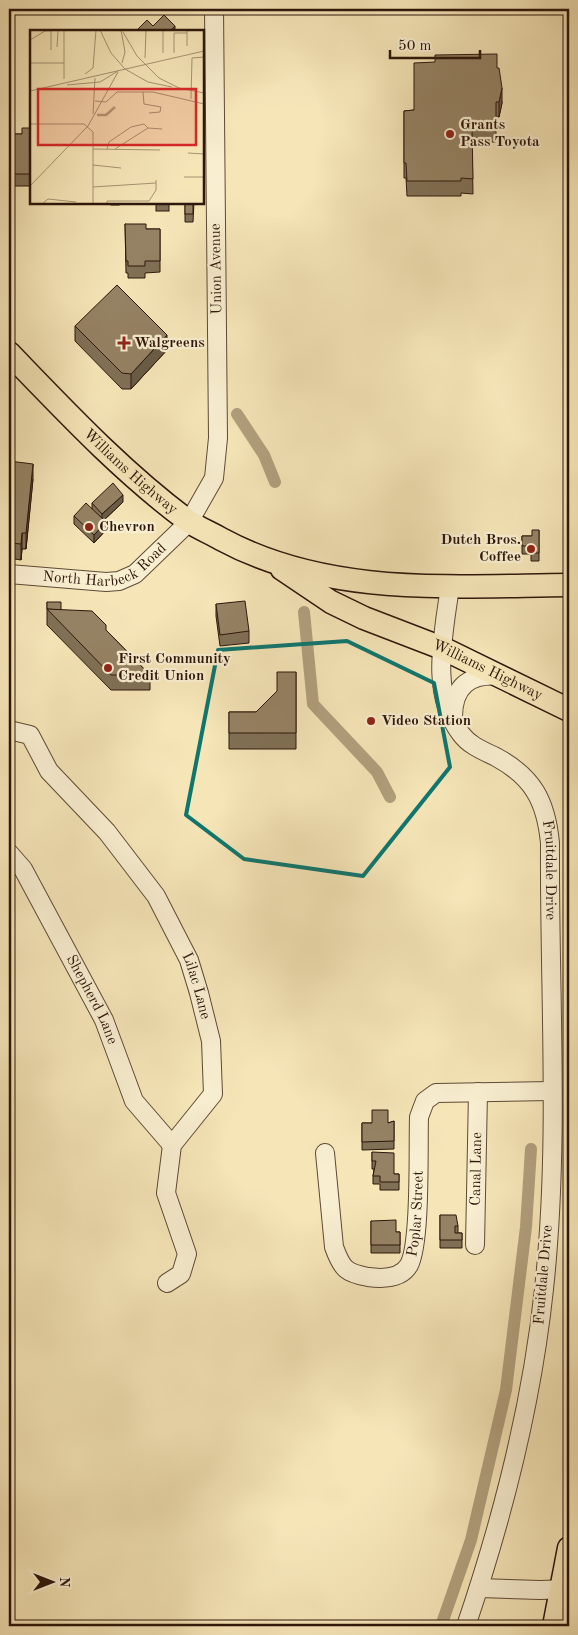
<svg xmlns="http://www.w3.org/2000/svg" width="578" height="1635" viewBox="0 0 578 1635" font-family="'Old Standard TT',serif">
<rect width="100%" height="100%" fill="#f5e5b7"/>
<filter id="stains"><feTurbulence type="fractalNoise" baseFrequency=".004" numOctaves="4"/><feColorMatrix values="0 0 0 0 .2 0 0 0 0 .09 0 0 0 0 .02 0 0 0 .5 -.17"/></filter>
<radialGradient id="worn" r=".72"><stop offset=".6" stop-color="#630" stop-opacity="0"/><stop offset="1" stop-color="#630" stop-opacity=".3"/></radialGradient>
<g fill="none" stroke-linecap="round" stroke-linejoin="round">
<!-- canal -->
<g stroke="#b19f7d" stroke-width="12">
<polyline points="237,414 264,455 275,482"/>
<polyline points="304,612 313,704 377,772 390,797"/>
<polyline points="441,1626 471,1540 506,1390 526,1227 531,1149"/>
</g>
<defs>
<g id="minor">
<path id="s1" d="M9,574L106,582L119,581L135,574L189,522L214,478L218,438L214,9"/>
<path id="s2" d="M450,586C444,633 429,693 461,734C470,746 484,751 496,757C533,777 546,801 550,843C549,991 560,1141 544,1289C532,1403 503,1517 466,1626"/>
<path d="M453,717C453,686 470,673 500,676"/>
<path id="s3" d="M9,730L30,735L49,771L107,832L156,896L189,960L199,993L211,1041L213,1094L172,1145L166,1193L187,1254L181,1274L167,1283"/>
<path id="s4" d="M9,853L23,869L104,1020L134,1101L172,1145"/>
<path id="s5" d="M325,1153L334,1247C342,1269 346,1273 368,1277C383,1279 401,1279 409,1265C421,1243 418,1146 419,1117L425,1101L436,1093L551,1091"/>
<path id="s6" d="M475,1245L478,1092"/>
<polyline points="479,1588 540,1590 569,1589"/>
</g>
<g id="major">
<path id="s7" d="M9,353C66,412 122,472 188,521C198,528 211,533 221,539C328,597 452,586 569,585"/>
<path id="s8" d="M282,569L331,602L364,618L442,648L569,710"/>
<polyline points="554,1626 569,1548"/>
</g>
</defs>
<!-- minor casing -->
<use href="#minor" stroke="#5f4a36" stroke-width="20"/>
<!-- major casing -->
<use href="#major" stroke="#2d160b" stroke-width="25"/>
<!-- minor -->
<use href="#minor" stroke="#f8eed0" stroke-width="18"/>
<!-- major -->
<use href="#major" stroke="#f5e5b7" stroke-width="22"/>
</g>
<!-- wall -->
<g fill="#807056" stroke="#2d160b">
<polygon points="497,68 502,103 499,117 496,117 496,142 472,142 473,194 461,193 461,196 407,196 406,178 404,178 404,111 414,110"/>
<polygon points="31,128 31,186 9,186 9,134 22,134"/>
<rect x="111" y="202" width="8" height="3"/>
<rect x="156" y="202" width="13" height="9"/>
<polygon points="185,202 194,202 193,222 185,222"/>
<polygon points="125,224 146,229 160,229 160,272 145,273 145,278 128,278 128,273 126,273"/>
<polygon points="75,326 167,350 131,389 122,389 75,341"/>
<polygon points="9,461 33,479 26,549 22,549 21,560 9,558"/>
<polygon points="123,502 104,520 106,530 94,543 74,524 74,516 92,509 92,503"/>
<polygon points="539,530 539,561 531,561 531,554 522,554 522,536 532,536"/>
<polygon points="47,602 61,610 106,630 150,675 150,690 111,690 47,625"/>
<polygon points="216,604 249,631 249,643 220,646 216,616"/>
<polygon points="296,672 296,749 229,749 229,712 256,712"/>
<polygon points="569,1011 569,1045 567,1045 567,1030"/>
<polygon points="394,1121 394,1149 362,1150 362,1123 388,1123"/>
<polygon points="372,1152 394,1174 399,1174 399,1190 380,1190 380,1184 373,1184 373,1176 374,1169 372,1169"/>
<polygon points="440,1215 458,1226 458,1233 462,1233 462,1248 440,1248"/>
<polygon points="371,1221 396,1232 400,1232 400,1253 371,1253"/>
</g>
<!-- shaded-wall -->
<g fill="#685b46" stroke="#2d160b">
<polygon points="175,26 175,31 170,31"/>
<polygon points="502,88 502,103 499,117 499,102"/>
<polygon points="167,335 167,350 131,389 131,374"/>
<polygon points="33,464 33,479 26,549 26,533"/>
<polygon points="123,495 123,502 102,522 102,514"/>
<polygon points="106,522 106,530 94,543 94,535"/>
<polygon points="22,533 22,549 21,560 21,544"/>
</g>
<!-- building -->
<g fill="#958264" stroke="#2d160b">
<polygon points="164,15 175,26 170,31 136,31 147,20 153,26"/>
<polygon points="497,54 497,68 499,68 502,88 499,102 496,102 496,127 472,127 473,179 461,178 461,181 407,181 406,163 404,163 404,111 414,110 414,63 435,62 435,55"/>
<polygon points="22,128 31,128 31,174 9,174 9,134 22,134"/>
<rect x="185" y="202" width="8" height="12"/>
<polygon points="125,224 146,224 146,229 160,229 160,261 145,261 145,266 128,266 128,261 126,261"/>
<polygon points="117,285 167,335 131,374 122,373 75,326"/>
<polygon points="9,461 33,464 26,533 22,533 21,544 9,543"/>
<polygon points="113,483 123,495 102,514 92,503"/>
<polygon points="86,503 106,522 94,535 74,516"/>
<polygon points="532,530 539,530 539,553 531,553 531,546 522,546 522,536 532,536"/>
<polygon points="245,601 249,631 220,635 216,604"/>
<polygon points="47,602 61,602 61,610 47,609"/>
<polygon points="47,609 92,611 106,625 106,630 150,675 111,675"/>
<polygon points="277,672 296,672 296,733 229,733 229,712 256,712 277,691"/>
<polygon points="569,1011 569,1030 567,1030"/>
<polygon points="372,1110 388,1110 388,1123 394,1121 394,1141 362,1142 362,1123 372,1123"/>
<polygon points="372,1152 394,1153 394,1174 399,1174 399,1182 380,1182 380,1176 373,1176 376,1161 372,1161"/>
<polygon points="440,1215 456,1215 458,1226 455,1226 455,1233 462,1233 462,1240 440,1240"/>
<polygon points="396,1220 396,1232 400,1232 400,1245 371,1245 371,1221"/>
</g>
<!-- marked area -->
<path fill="none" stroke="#0f766e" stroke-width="4" stroke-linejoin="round" d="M347,641L434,683L450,767L363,876L244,859L186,815L218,650Z"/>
<!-- markers -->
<g fill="#8f2418" stroke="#f8eed0" stroke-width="2">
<circle cx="450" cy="134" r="5"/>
<path d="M121.5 335.5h5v5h5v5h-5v5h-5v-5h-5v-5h5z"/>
<circle cx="89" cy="527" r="5"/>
<circle cx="531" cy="549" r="5"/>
<circle cx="108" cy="668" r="5"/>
<circle cx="371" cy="721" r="5"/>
</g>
<g text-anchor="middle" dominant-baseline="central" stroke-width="4.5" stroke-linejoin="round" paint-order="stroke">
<!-- poi labels -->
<g font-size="15" font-weight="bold" fill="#2d160b" stroke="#f8eed0" text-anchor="start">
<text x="460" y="125">Grants<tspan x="460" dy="17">Pass Toyota</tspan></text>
<text x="134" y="343">Walgreens</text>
<text x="99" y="527">Chevron</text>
<text x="521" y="540" text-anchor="end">Dutch Bros.<tspan x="521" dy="17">Coffee</tspan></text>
<text x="118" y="659">First Community<tspan x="118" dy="17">Credit Union</tspan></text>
<text x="381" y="721">Video Station</text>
</g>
<!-- street labels -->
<g font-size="15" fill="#2d160b" stroke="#f8eed0">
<text transform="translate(217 269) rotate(-91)">Union Avenue</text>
<text stroke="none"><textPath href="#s7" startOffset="170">Williams Highway</textPath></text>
<text stroke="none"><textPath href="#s1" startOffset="101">North Harbeck Road</textPath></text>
<text stroke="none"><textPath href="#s8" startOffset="230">Williams Highway</textPath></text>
<text stroke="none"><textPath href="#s2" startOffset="329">Fruitdale Drive</textPath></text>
<text stroke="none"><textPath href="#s3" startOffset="326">Lilac Lane</textPath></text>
<text stroke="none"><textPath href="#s4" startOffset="169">Shepherd Lane</textPath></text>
<text stroke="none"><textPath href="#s6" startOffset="76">Canal Lane</textPath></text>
<text stroke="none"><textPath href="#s5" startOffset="241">Poplar Street</textPath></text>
<text transform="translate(544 1275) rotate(-85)">Fruitdale Drive</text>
</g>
</g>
<!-- overview -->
<g transform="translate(30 30)">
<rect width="174" height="174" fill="#f5e5b7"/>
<path fill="none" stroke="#b19f7d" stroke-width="2.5" d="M67,85H76L85,77"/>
<path fill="none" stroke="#a59272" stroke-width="1" d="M70,0L81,23L95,39L118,52L142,57M91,0L95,22L92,33M133,0V23M157,0V16M21,1V20M93,2L107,26L129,48L149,58L174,63M0,10L15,1L33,0M27,17L28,1M144,23V3H157M115,28L116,0M0,33H34M55,44L63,38L66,0M34,49V0M37,55L70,52L88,41M0,61L174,21M113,62L114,74L131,77L130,82L119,83M161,69L162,28L174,27M65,71L76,72L87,62H123L174,74M63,84L65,48M0,94H54L63,102V174M63,119L130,120M77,119L79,112L101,97L114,94L118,98L132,99M85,119L118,98M158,123L174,124M63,135L91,138M154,147H174M0,156L58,96L88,42M63,157L126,153M12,174L18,169L46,172M77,174V171H119L126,160V150"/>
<path fill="#d62828" fill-opacity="0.15" stroke="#d62828" stroke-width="2.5" d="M8,59H166V115H8Z"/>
<rect width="174" height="174" fill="none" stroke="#2d160b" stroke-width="2.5"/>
</g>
<!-- margin -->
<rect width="578" height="1635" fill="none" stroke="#f5e5b7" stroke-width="30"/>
<rect x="10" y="10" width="558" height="1615" fill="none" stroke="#2d160b" stroke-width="2.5"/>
<rect x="15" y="15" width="548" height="1605" fill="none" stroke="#2d160b"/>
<!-- north arrow -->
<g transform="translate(52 1582) rotate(90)" stroke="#f8eed0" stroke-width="4" paint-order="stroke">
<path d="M0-4L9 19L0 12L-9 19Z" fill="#2d160b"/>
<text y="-8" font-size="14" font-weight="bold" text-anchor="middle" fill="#2d160b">N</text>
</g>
<!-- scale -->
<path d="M390 50v8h90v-8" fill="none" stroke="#2d160b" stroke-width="2.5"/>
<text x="398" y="50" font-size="15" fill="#2d160b" stroke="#f8eed0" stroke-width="4" paint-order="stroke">50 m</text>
<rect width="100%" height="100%" filter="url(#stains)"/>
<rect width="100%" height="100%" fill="url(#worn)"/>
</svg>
